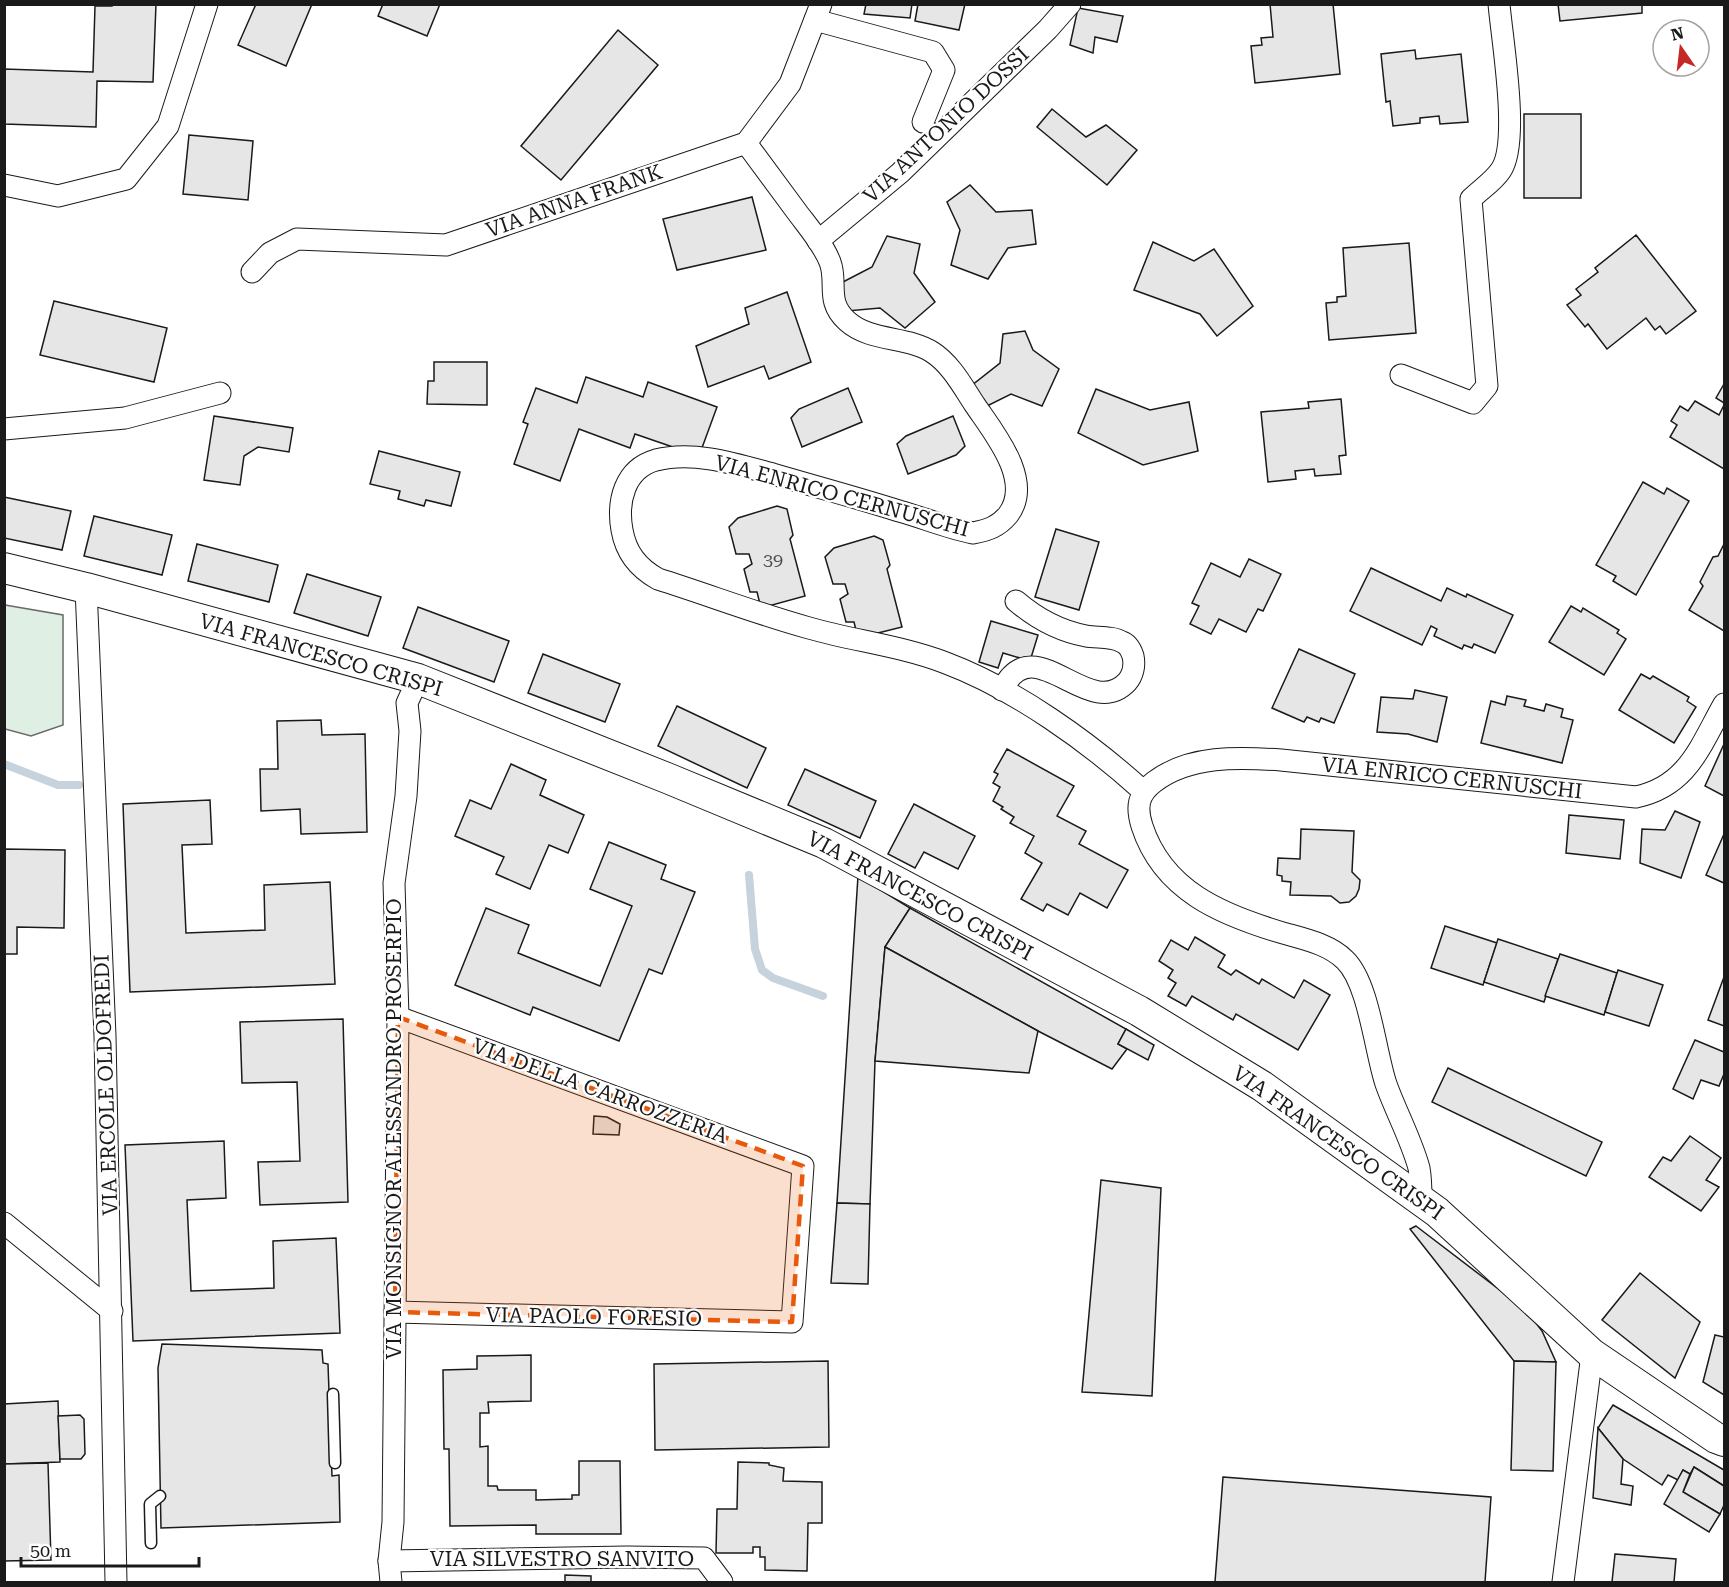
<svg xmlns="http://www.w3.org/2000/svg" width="1729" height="1587" viewBox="0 0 1729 1587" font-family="'Roboto Serif',serif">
<rect width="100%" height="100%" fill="#fff"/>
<!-- green -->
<polygon fill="#e0efe3" stroke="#6a6a6a" stroke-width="1.5" points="5,605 63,615 63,725 31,736 5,729"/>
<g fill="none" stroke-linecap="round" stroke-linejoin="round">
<!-- stream -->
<g stroke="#c6d2dc" stroke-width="8">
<polyline points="4,764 58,785 79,785"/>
<polyline points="749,875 755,949 762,970 773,978 823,996"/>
</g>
</g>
<!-- building -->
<g fill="#e6e6e6" stroke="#1a1a1a" stroke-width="1.5">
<polygon points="112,4 156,4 153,82 97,81 96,127 4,124 4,69 93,72 95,6 112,6"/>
<polygon points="256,4 312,4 286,66 238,45"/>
<polygon points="383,4 440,4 427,36 378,16"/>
<polygon points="866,4 912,4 910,18 864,14"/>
<polygon points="918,4 965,4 959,30 915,21"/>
<polygon points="1270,4 1333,4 1340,74 1255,83 1251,46 1262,45 1261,38 1273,37"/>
<polygon points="1558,4 1642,4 1642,13 1560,21"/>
<polygon points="1078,8 1123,16 1117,42 1095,37 1093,53 1070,45"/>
<polygon points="618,30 658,65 561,180 521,146"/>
<polygon points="1415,50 1416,59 1461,54 1468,122 1440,124 1439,116 1420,118 1420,123 1393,126 1390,101 1386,102 1381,54"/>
<polygon points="1052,109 1086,137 1106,125 1137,150 1107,185 1037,127"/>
<rect x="1524" y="114" width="57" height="84"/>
<polygon points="189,135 253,141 248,200 183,194"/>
<polygon points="970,185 996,212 1032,210 1036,244 1008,248 988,279 951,265 960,230 947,202"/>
<polygon points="752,197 766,250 677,270 663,219"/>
<polygon points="1636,235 1696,311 1666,334 1660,326 1655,330 1646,318 1607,349 1588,324 1585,327 1567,305 1581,295 1576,289 1598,272 1595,268"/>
<polygon points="887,236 920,244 914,273 935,302 905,328 880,308 847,311 841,283 872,267"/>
<polygon points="1153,242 1194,261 1214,249 1253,306 1217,336 1200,314 1134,290"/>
<polygon points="1409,243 1416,333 1329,340 1326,303 1337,302 1337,297 1346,296 1343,248"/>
<polygon points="787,292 811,362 769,379 764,366 708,387 696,346 749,324 745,308"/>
<polygon points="54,301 167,328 154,382 40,355"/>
<polygon points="1025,331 1033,350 1059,369 1042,406 1011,394 985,407 971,386 1000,363 1003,334"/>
<polygon points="434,362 487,362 487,405 427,404 428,381 434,381"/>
<polygon points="586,377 643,397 648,382 717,407 699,456 635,434 630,448 579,429 560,481 514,464 528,424 523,422 536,388 577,403"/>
<polygon points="1724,384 1724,403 1716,398"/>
<polygon points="848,388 862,422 802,447 791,418 799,409"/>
<polygon points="1096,389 1150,410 1189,402 1198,451 1143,465 1078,433"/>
<polygon points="1341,399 1346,455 1339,456 1341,474 1315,476 1314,469 1295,471 1296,479 1268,482 1261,412 1309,408 1308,402"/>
<polygon points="1695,401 1719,415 1724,405 1724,469 1670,437 1677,425 1671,421 1680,406 1688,411"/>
<polygon points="214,416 293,428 289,452 258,447 244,456 240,485 204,480"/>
<polygon points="953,416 965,446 956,455 908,474 897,444 906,436"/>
<polygon points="379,451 460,472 451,506 426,500 424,506 398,499 400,491 370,484"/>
<polygon points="1643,482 1664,494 1667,488 1689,501 1636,595 1613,581 1616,576 1596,565"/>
<polygon points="4,497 71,511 62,550 4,538"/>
<polygon points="777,506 787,509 793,535 790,539 805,596 761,608 757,592 750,592 744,569 752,564 749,554 736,554 729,527 738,518"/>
<polygon points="94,516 172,535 162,575 84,556"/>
<polygon points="1056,529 1099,542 1079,610 1035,597"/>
<polygon points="874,536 883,540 890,565 887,569 902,627 858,638 854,622 846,622 840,599 848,594 845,584 833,584 825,557 834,548"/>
<polygon points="197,544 278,565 269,602 188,581"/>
<polygon points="1724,544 1724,631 1689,610 1703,586 1700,582 1713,557 1718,556"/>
<polygon points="1249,559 1281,574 1263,611 1258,609 1246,632 1219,619 1211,634 1190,624 1199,606 1192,603 1211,563 1240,577"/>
<polygon points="1371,568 1441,601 1447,588 1466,597 1467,594 1513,615 1495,653 1474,644 1472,648 1464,645 1462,649 1434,636 1437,629 1431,626 1422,645 1350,611"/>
<polygon points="307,574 381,597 368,636 294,613"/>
<polygon points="1571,606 1581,612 1583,608 1619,630 1617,633 1626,639 1604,675 1549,642"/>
<polygon points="418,607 509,641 494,682 403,648"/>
<polygon points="991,621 1038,635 1030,661 1003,653 998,668 979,662"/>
<polygon points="1299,649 1355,674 1334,723 1321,718 1319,722 1307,717 1304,722 1272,708"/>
<polygon points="543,654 620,684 605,722 528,693"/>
<polygon points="1641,674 1650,679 1653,676 1689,697 1687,701 1696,707 1674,743 1619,710"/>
<polygon points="1415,690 1447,697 1437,742 1408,734 1377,732 1381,697 1413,699"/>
<polygon points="1507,696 1526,700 1524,706 1544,711 1546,704 1563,709 1561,717 1573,720 1562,763 1481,743 1491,701 1505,705"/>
<polygon points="677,706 766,748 747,788 658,746"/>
<polygon points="321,720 322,735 365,734 367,832 301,834 300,809 261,811 260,769 278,769 277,721"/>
<polygon points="1724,744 1724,796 1705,786"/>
<polygon points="1007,749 1074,786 1057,816 1086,831 1079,844 1128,870 1107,908 1080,893 1068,915 1047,904 1043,911 1021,899 1042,863 1025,853 1034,836 1010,823 1014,817 1001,809 1003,807 993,801 1000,787 993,783 998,774 994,772"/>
<polygon points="511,764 546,780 540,795 584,815 568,853 549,845 530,889 496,874 504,857 455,836 470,800 491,809"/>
<polygon points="805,769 876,801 860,838 788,805"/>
<polygon points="210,800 212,844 182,845 186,933 265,930 264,885 330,882 335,984 130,992 123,804"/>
<polygon points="914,804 975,836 958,869 924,852 915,868 888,854"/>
<polygon points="1675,811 1700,822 1681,878 1640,863 1642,829 1665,830"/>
<polygon points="1569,815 1624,820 1620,859 1566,853"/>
<polygon points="1301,829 1354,831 1352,872 1360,880 1359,889 1356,896 1349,902 1340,903 1331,896 1290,895 1291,882 1282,881 1282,876 1277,875 1278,858 1300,859"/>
<polygon points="1724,834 1724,883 1706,875"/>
<polygon points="609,842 666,865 661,879 695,892 662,974 649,969 619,1041 533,1007 530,1015 455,985 486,908 529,925 518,953 600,986 632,906 590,889"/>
<polygon points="4,849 65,850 64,928 17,927 17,954 4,954"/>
<polygon points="858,876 910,908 885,947 875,1061 870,1204 837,1203"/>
<polygon points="910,908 1126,1029 1118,1044 1127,1049 1112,1069 1038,1031 885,947"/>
<polygon points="1445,926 1497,943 1483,985 1431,968"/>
<polygon points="1195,937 1225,955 1218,967 1231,975 1236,970 1259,984 1262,979 1294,998 1304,980 1330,995 1298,1050 1236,1014 1233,1020 1192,996 1186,1006 1168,996 1176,983 1168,978 1173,970 1159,961 1171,940 1188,950"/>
<polygon points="1498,939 1558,959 1544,1002 1484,982"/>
<polygon points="885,947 1038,1031 1029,1073 875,1061"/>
<polygon points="1560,954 1617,973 1604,1015 1545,996"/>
<polygon points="1618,970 1663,985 1649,1026 1605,1012"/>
<polygon points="1724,977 1724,1026 1708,1020"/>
<polygon points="343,1019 348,1202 260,1205 258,1162 300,1161 297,1082 242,1083 240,1022"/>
<polygon points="1126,1029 1154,1045 1148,1060 1118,1044"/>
<polygon points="1695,1040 1724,1052 1724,1074 1719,1086 1701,1080 1693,1099 1673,1089"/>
<polygon points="1448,1068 1602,1142 1586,1176 1432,1102"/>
<polygon points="594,1116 607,1117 620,1124 619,1135 593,1134"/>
<polygon points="1690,1136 1721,1158 1706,1180 1719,1187 1701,1211 1649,1177 1663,1157 1671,1161"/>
<polygon points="224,1141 226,1198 187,1200 191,1291 274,1288 273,1241 336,1238 340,1333 133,1341 125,1145"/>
<polygon points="1101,1180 1161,1188 1152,1396 1082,1392"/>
<polygon points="837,1203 870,1204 868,1284 831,1283"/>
<polygon points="1416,1226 1526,1310 1542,1331 1556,1362 1514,1361 1410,1229"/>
<polygon points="1640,1273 1700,1322 1675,1378 1602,1320"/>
<polygon points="1715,1335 1724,1337 1724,1395 1703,1382"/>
<polygon points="162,1344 322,1350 323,1363 328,1364 332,1476 339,1475 340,1522 161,1528 158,1368"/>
<polygon points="531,1355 531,1401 488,1402 489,1413 480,1413 480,1447 488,1446 488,1486 497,1486 498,1490 536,1490 536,1500 572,1499 572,1495 579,1495 579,1461 620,1461 621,1534 536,1534 536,1525 450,1526 449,1449 444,1449 443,1370 477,1369 477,1356"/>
<polygon points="828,1361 829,1447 655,1450 654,1364"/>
<polygon points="1514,1361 1556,1362 1553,1471 1511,1470"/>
<polygon points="58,1401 60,1462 4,1464 4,1404"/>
<polygon points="1613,1405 1724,1470 1724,1486 1694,1467 1690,1474 1683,1470 1678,1480 1668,1475 1662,1485 1623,1459 1598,1428"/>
<polygon points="80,1415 84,1419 85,1454 81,1459 60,1459 58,1416"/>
<polygon points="1598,1428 1623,1459 1621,1484 1633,1486 1631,1505 1593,1498"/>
<polygon points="738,1462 769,1463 769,1465 784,1468 783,1481 822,1482 822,1523 808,1523 807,1571 765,1570 765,1557 760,1557 760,1547 753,1547 753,1553 716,1553 717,1509 737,1509"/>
<polygon points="48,1463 51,1560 4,1561 4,1464"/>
<polygon points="1694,1467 1724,1486 1724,1505 1720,1514 1683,1492"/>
<polygon points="1683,1470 1690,1474 1683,1492 1720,1514 1709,1532 1664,1504"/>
<polygon points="1223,1477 1491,1497 1485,1582 1215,1582"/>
<polygon points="1615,1554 1676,1559 1674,1582 1612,1582"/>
<polygon points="565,1575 591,1576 591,1582 565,1582"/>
</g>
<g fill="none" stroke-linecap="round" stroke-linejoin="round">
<defs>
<g id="lane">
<polyline points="333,1394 335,1463"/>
<polyline points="151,1543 150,1504 160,1496"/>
</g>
<g id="street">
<polyline points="815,20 933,52 944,70 923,122"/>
<path d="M746,143C763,166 780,189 797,212C809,228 823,244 830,262C838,283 825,301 847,321C870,342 907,336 932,352C951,364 963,387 975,405C994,433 1034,481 1008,515C998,527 988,530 973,533C948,528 924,518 899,511C858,498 817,487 776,475C739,465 695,450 656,460C624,469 617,502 622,530C626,553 638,568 658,579C709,595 758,614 809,628C854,641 902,646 946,663C1015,689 1089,742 1143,791"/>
<polyline points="4,185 58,196 126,179 168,126 207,4"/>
<polyline points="818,241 900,173 1048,29 1070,4"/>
<polyline points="252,272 270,253 297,239 446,245 746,143 790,84 821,4"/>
<path d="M1401,375L1473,403L1487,386L1471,199C1480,190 1494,181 1501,170C1520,142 1502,40 1499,4"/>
<polyline points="4,429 125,418 220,393"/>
<polyline points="86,588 105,1036 116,1582"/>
<path d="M1002,690C1034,625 1088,723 1127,682C1133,675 1135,665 1133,656C1131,650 1128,644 1122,642C1112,636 1097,638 1086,636C1059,631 1037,619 1016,601"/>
<path d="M1421,1200C1421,1189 1421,1179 1419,1168C1411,1139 1396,1112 1386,1084C1375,1051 1369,983 1345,960C1329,944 1304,939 1283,933C1222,915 1163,891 1142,826C1136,807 1138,794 1154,782C1189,755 1239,757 1281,760L1636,797C1688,786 1700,746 1724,704"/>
<polyline points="4,1223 112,1311"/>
<polyline points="395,1312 792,1322 803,1166 398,1017"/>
<polyline points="389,1561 627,1557 704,1558 722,1582"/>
<polyline points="391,1582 389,1561 393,1522 398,1017 394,883 406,796 410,731 407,703 418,679"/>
<polyline points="1563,1582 1592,1354"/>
</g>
<polyline id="secondary" points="4,568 86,588 418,679 667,778 824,843 1139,1011 1262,1086 1437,1212 1592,1354 1716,1438 1724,1441"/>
</defs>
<!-- lane casing -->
<use href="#lane" stroke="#1a1a1a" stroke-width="13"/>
<!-- street casing -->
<use href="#street" stroke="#1a1a1a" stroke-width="23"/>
<!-- secondary casing -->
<use href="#secondary" stroke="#1a1a1a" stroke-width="32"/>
<!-- lane -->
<use href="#lane" stroke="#fff" stroke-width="10"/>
<!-- street -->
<use href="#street" stroke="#fff" stroke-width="21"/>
<!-- secondary -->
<use href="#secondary" stroke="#fff" stroke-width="30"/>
</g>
<!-- marked area -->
<path fill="#e8590c" fill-opacity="0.2" stroke="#e8590c" stroke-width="4.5" stroke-dasharray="12 8" stroke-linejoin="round" d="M398,1017L803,1166L792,1322L395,1312Z"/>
<g text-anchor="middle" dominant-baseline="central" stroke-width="4.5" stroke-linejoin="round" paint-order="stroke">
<!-- number labels -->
<g font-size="18" fill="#4d4d4d">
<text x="773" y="559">39</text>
</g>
<!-- street labels -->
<g font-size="21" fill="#1a1a1a" stroke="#fff">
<text transform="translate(946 125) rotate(-43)">VIA ANTONIO DOSSI</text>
<text transform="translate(574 201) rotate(-19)">VIA ANNA FRANK</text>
<text transform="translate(842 496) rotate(15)">VIA ENRICO CERNUSCHI</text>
<text transform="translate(321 655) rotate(16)">VIA FRANCESCO CRISPI</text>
<text transform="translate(1452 778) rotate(6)">VIA ENRICO CERNUSCHI</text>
<text transform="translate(920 896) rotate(28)">VIA FRANCESCO CRISPI</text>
<text transform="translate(106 1085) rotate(-92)">VIA ERCOLE OLDOFREDI</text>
<text transform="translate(600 1091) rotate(20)">VIA DELLA CARROZZERIA</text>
<text transform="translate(394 1129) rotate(-90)">VIA MONSIGNOR ALESSANDRO PROSERPIO</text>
<text transform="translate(1338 1143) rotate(35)">VIA FRANCESCO CRISPI</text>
<text transform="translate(594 1317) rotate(1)">VIA PAOLO FORESIO</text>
<text x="562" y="1559">VIA SILVESTRO SANVITO</text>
</g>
</g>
<!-- border -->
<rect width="1729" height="1587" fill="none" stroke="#1a1a1a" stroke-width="12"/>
<!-- north arrow -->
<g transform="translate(1681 48) rotate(346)"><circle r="28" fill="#ffffff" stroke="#a3a3a3" stroke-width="1.5"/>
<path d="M0-4.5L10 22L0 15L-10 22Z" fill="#c62828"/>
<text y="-9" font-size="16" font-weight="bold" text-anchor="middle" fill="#1a1a1a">N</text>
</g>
<!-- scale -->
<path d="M21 1557v9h178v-9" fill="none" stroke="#1a1a1a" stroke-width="3"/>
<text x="30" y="1557" font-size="18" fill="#1a1a1a" stroke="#ffffff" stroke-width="4.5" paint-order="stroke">50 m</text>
</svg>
